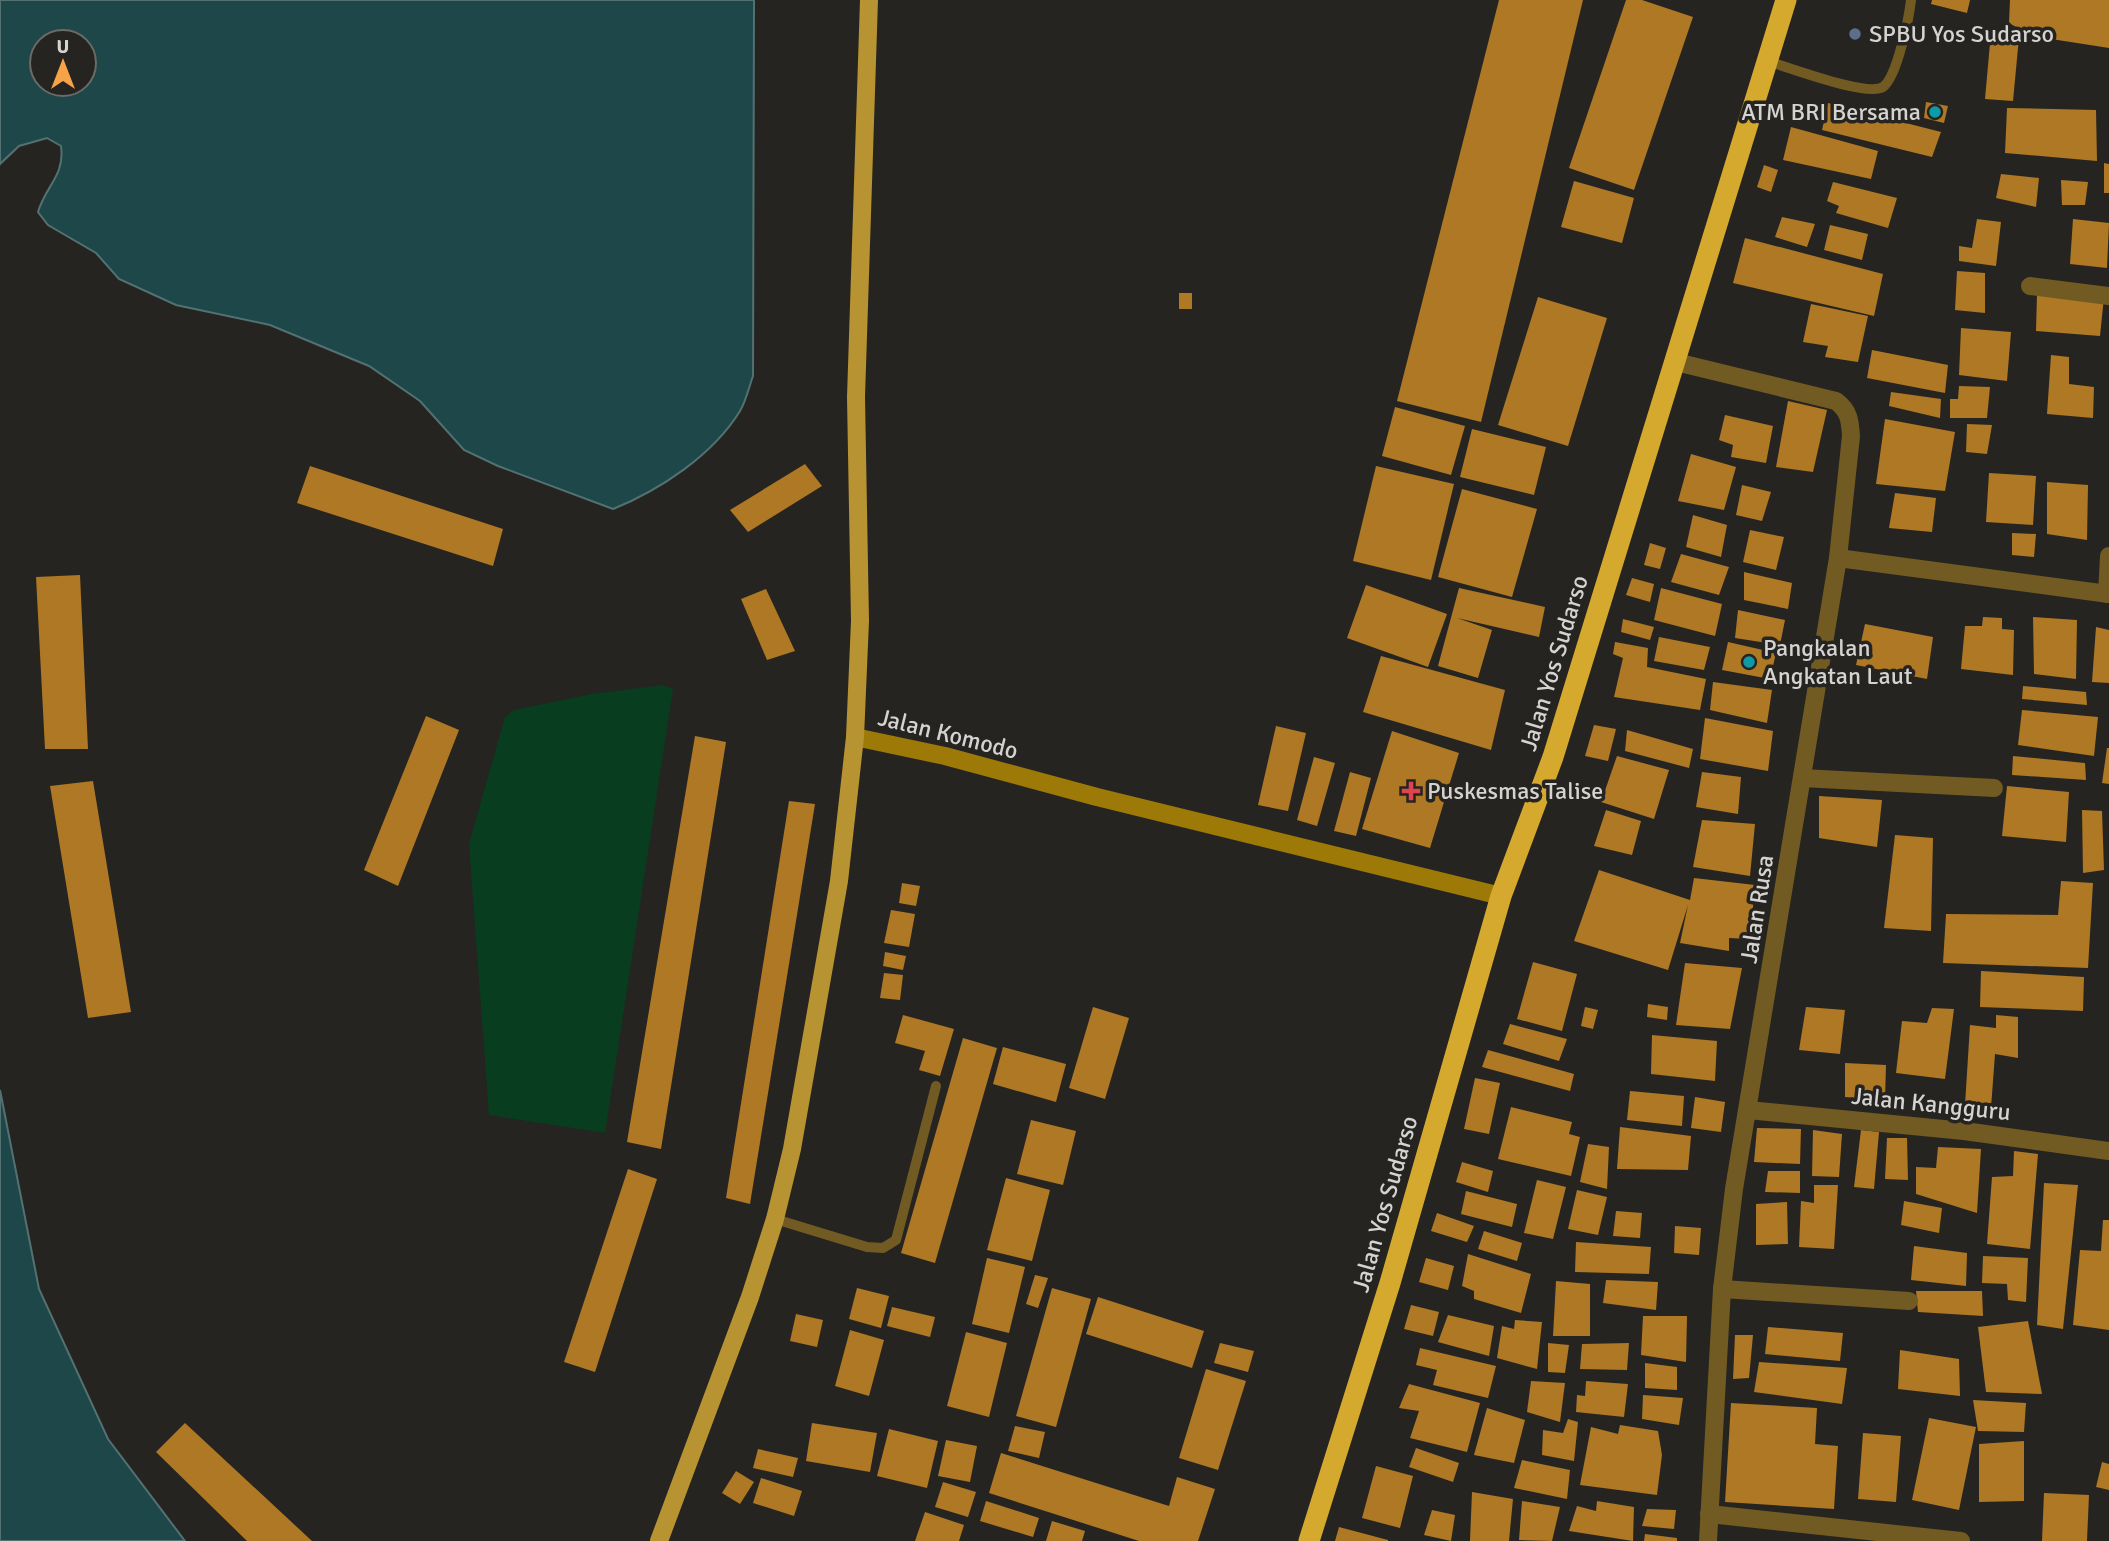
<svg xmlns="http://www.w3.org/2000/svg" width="2109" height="1541" viewBox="0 0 2109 1541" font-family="Signika,sans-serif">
<rect width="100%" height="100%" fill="#262420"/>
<!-- green -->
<polygon fill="#093d1f" points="663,685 673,689 605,1133 489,1115 469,844 505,717 514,710 592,694"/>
<!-- water -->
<g fill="#1d4749" stroke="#547172" stroke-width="2" fill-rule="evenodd">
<path d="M0,0H754L753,376C749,387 746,401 740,411C713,455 660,490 613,509L498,466L464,450L420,401L369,366L270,325L176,305L119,279L96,253L48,225L38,212C46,185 65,176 61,146L47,138L19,146L0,164ZM42,42H84V84H42Z"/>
<polygon points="0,1090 39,1289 108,1439 185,1541 0,1541"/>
</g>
<!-- building -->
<g fill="#ae7824">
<polygon points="1499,0 1583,0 1481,422 1397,401"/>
<polygon points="1626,0 1642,0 1693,17 1634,190 1569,168"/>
<polygon points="1932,0 1970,0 1967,13 1931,4"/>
<polygon points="2010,0 2109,0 2109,48 2032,36 2009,23"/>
<polygon points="1991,32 2019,37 2013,101 1985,99"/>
<polygon points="1926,102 1948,106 1944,123 1924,118"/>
<polygon points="1828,103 1941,132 1932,157 1822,130"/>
<polygon points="2007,108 2096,110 2097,161 2005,153"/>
<polygon points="1791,127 1878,151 1871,179 1783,160"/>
<polygon points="2104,163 2109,164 2109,193 2104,193"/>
<polygon points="1764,165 1778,170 1771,192 1757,187"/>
<polygon points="2001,174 2039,178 2036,207 1996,198"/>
<polygon points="2061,180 2088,182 2085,205 2062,205"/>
<polygon points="1574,181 1634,198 1622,243 1561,227"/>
<polygon points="1833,182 1897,198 1888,228 1836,213 1839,206 1827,201"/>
<polygon points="1782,217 1815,224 1807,247 1775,237"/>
<polygon points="1977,219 2001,222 1996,266 1959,261 1959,246 1972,248"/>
<polygon points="2073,219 2109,223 2107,268 2070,264"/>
<polygon points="1830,225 1868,234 1862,260 1824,250"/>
<polygon points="1745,238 1883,274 1874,316 1733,283"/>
<polygon points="1957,271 1985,273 1985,313 1955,310"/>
<rect x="1179" y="293" width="13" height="16"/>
<polygon points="2037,294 2104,297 2100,336 2036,331"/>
<polygon points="1538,297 1607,318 1568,446 1498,425"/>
<polygon points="1811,304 1868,316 1858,362 1825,357 1828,346 1803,342"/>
<polygon points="1961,328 2011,332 2007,381 1959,375"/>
<polygon points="1872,350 1948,365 1945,393 1867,378"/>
<polygon points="2051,355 2069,357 2069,384 2094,387 2093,418 2047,414"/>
<polygon points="1959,386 1990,387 1987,418 1950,418 1950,399 1958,399"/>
<polygon points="1891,392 1941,399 1940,418 1889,406"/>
<polygon points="1788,401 1827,410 1813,472 1776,467"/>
<polygon points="1395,407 1465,426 1451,475 1382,456"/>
<polygon points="1725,415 1773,426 1766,463 1731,457 1733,445 1719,440"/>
<polygon points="1885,419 1955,432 1945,491 1876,484"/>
<polygon points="1967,424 1992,425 1987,454 1966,452"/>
<polygon points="1472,429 1546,447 1534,495 1460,477"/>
<polygon points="1691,454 1736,467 1724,510 1678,501"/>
<polygon points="805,464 822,486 748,532 730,510"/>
<polygon points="310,466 503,529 493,566 297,503"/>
<polygon points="1376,466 1454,484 1431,580 1353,561"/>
<polygon points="1989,473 2036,476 2033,525 1986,522"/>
<polygon points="2047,482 2088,485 2087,540 2047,534"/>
<polygon points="1742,485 1771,492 1762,521 1736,515"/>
<polygon points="1462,489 1537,509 1512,597 1438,577"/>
<polygon points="1895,493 1936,498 1932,532 1889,528"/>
<polygon points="1693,515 1727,525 1721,557 1686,547"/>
<polygon points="1750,530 1784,537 1776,570 1743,562"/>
<polygon points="2012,533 2036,534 2034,557 2012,555"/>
<polygon points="1650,543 1666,548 1660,569 1644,565"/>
<polygon points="1681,554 1729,567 1719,595 1671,582"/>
<polygon points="1744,572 1792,583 1788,609 1744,600"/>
<polygon points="80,575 88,749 45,749 36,577"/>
<polygon points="1632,578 1654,584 1650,602 1626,595"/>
<polygon points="1366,585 1447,614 1428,667 1347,638"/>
<polygon points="1459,588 1545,607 1539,637 1457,618 1492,630 1478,678 1438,666"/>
<polygon points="1661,588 1722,604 1715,636 1654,620"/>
<polygon points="766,589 795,651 767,660 741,599"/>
<polygon points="1738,610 1785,620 1780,645 1735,638"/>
<polygon points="1983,617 2002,618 2002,629 2014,630 2013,675 1961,669 1965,626 1982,626"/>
<polygon points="2033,617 2077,620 2076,679 2034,674"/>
<polygon points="1623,619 1654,627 1650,640 1621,632"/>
<polygon points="1865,624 1933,637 1927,679 1856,665"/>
<polygon points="2096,627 2109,630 2109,683 2092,682"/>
<polygon points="1659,637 1710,647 1704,670 1654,661"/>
<polygon points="1615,642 1648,648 1647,667 1706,679 1700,710 1614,697 1623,658 1613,654"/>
<polygon points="1728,642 1776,653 1770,679 1722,670"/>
<polygon points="1381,656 1505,690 1491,750 1363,712"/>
<polygon points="1713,682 1772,690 1767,723 1710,710"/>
<polygon points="2023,686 2086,692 2087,705 2022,699"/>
<polygon points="2022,710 2098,717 2094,756 2018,745"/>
<polygon points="426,716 459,730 398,886 364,870"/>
<polygon points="1705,718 1773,731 1768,771 1700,759"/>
<polygon points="1594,725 1616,729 1608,761 1585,756"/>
<polygon points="1276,726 1306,733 1288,811 1258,805"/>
<polygon points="1627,730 1693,749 1689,768 1625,751"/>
<polygon points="1392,731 1459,753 1430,848 1362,829"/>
<polygon points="695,736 726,742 661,1149 627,1142"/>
<polygon points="2107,748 2109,748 2109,784 2102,783"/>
<polygon points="1617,756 1669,770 1654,819 1601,802"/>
<polygon points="2013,756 2085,763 2086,780 2012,775"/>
<polygon points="1314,757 1335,763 1317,826 1297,820"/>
<polygon points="1350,772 1371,778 1356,836 1334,831"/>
<polygon points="1702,772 1741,777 1738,814 1696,807"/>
<polygon points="93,781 131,1012 88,1018 50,786"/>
<polygon points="2007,786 2069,792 2066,842 2002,836"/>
<polygon points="1819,796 1882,800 1877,847 1819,838"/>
<polygon points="789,801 815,804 750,1204 726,1198"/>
<polygon points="1606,810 1641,821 1632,855 1594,846"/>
<polygon points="2082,810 2102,811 2104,870 2083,873"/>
<polygon points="1702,820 1755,824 1750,876 1693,867"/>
<polygon points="1895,835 1933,838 1931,931 1884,928"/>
<polygon points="1599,870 1690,900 1694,878 1755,885 1750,939 1729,938 1729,951 1680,943 1688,905 1668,970 1574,941"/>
<polygon points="2061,881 2093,883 2088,968 1943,963 1946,914 2058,915"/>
<polygon points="902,883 920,886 916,906 899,903"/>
<polygon points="891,910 915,914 909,947 884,943"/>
<polygon points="885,952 906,956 903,970 883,966"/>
<polygon points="1533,962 1577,974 1562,1031 1517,1019"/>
<polygon points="1685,963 1742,968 1730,1029 1676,1025"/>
<polygon points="1981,971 2084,977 2083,1011 1980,1007"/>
<polygon points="884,973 903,975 900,1000 880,998"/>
<polygon points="1648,1004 1668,1007 1667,1020 1647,1017"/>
<polygon points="1093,1007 1129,1018 1105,1099 1069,1088"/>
<polygon points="1585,1007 1598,1010 1593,1029 1581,1026"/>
<polygon points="1806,1007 1845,1010 1840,1054 1799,1050"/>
<polygon points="1932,1008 1954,1009 1945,1079 1896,1073 1902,1021 1927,1023"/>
<polygon points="903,1015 954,1029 940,1076 919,1070 925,1051 895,1043"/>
<polygon points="1996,1015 2018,1017 2018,1058 1995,1054 1991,1108 1965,1105 1970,1025 1996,1028"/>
<polygon points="1510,1024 1567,1039 1559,1061 1503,1044"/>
<polygon points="1652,1035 1717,1041 1715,1081 1651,1074"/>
<polygon points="963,1038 997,1048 935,1263 901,1253"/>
<polygon points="1003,1047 1066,1064 1056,1102 993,1084"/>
<polygon points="1488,1050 1574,1074 1570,1091 1482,1067"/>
<polygon points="1845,1063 1886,1065 1885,1100 1845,1097"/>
<polygon points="1475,1078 1500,1083 1489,1134 1464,1129"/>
<polygon points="1630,1091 1684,1096 1682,1126 1627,1120"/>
<polygon points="1695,1097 1725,1102 1721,1132 1691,1128"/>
<polygon points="1511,1107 1572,1122 1569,1134 1580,1137 1571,1176 1498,1159"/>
<polygon points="1031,1120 1076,1131 1063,1185 1017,1174"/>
<polygon points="1620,1127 1691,1136 1688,1170 1617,1169"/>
<polygon points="1757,1128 1801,1129 1800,1164 1754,1162"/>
<polygon points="1813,1130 1842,1134 1839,1177 1812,1176"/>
<polygon points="1861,1130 1879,1132 1874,1189 1854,1187"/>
<polygon points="1887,1138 1907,1138 1908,1180 1885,1179"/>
<polygon points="1588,1144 1609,1147 1607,1189 1580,1182"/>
<polygon points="1938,1147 1981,1149 1977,1213 1916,1194 1916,1167 1936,1168"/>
<polygon points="2014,1151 2038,1154 2030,1249 1987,1244 1992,1177 2013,1176"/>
<polygon points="1462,1162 1493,1171 1488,1192 1456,1182"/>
<polygon points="628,1169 657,1179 595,1372 564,1362"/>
<polygon points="1768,1171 1800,1171 1800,1193 1765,1192"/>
<polygon points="1006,1178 1050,1190 1032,1261 987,1250"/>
<polygon points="1537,1180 1566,1187 1553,1239 1524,1233"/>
<polygon points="2044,1183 2078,1185 2063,1329 2037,1325"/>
<polygon points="1814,1185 1838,1185 1834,1249 1799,1247 1801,1201 1814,1203"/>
<polygon points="1577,1190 1607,1197 1598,1235 1568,1229"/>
<polygon points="1466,1191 1517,1204 1512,1227 1461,1214"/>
<polygon points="1904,1201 1942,1208 1939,1233 1901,1225"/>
<polygon points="1787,1202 1788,1244 1756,1245 1756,1204"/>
<polygon points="1616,1211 1642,1213 1640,1238 1613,1236"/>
<polygon points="1437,1213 1474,1226 1467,1242 1431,1231"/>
<polygon points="2103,1220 2109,1220 2109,1330 2073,1325 2080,1250 2101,1251"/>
<polygon points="1675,1226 1701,1228 1699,1255 1674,1253"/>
<polygon points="1484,1231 1522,1243 1517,1261 1478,1249"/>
<polygon points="1576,1242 1651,1247 1649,1274 1575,1272"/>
<polygon points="1914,1246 1967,1253 1966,1286 1911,1280"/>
<polygon points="1468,1254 1531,1274 1521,1313 1474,1299 1474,1291 1462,1286"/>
<polygon points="1983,1256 2028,1258 2026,1302 2008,1300 2007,1284 1982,1283"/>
<polygon points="987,1258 1025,1267 1009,1333 972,1324"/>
<polygon points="1426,1258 1454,1266 1448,1290 1419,1282"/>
<polygon points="1035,1275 1048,1278 1038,1308 1026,1304"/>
<polygon points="1606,1280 1658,1282 1656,1310 1603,1303"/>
<polygon points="1556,1281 1590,1284 1590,1336 1553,1336"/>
<polygon points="857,1288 889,1296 881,1328 849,1319"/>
<polygon points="1052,1288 1091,1299 1056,1427 1016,1416"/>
<polygon points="1916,1291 1982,1291 1983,1316 1918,1312"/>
<polygon points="1098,1297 1204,1331 1192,1368 1086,1334"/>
<polygon points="1411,1305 1439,1312 1433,1336 1404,1329"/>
<polygon points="892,1307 935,1317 930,1337 887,1326"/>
<polygon points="796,1314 823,1320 817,1347 790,1341"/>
<polygon points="1448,1315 1494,1326 1489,1356 1438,1342"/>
<polygon points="1643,1316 1687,1316 1686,1362 1641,1355"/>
<polygon points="1515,1320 1542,1322 1537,1369 1497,1358 1502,1326 1514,1329"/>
<polygon points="2028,1321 2042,1394 1986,1392 1978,1327"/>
<polygon points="1768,1327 1843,1333 1840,1361 1765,1354"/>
<polygon points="850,1330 884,1340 869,1396 835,1386"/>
<polygon points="966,1332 1007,1343 989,1417 947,1406"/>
<polygon points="1735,1335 1753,1335 1749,1378 1733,1379"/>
<polygon points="1220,1343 1254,1351 1248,1372 1214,1363"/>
<polygon points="1548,1343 1569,1345 1565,1373 1548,1372"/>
<polygon points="1629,1343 1627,1370 1580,1369 1582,1344"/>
<polygon points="1420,1348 1496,1366 1488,1398 1433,1385 1437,1370 1416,1365"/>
<polygon points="1900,1350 1959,1359 1960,1396 1898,1389"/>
<polygon points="1759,1362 1847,1368 1842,1404 1754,1392"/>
<polygon points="1645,1363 1677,1367 1677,1390 1645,1388"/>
<polygon points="1206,1369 1246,1381 1218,1470 1179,1458"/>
<polygon points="1531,1381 1565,1383 1560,1422 1527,1412"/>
<polygon points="1586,1381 1628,1384 1624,1417 1576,1412 1577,1395 1585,1396"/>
<polygon points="1409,1384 1480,1403 1467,1452 1410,1438 1419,1411 1399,1408"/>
<polygon points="1643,1395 1683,1398 1679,1425 1642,1419"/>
<polygon points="1973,1400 2026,1403 2024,1432 1978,1431"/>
<polygon points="1731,1403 1817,1408 1815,1444 1838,1446 1834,1509 1725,1502"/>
<polygon points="1487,1408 1525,1420 1514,1463 1474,1455"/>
<polygon points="1929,1418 1976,1427 1959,1510 1912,1500"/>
<polygon points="1568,1419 1578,1422 1574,1461 1542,1455 1543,1430 1563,1433"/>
<polygon points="185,1423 312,1541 247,1541 156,1452"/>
<polygon points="812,1423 877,1433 870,1472 806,1461"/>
<polygon points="1620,1425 1658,1431 1662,1455 1657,1495 1580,1485 1591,1427 1618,1434"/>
<polygon points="1015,1426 1045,1432 1039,1458 1008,1451"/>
<polygon points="889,1429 938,1441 927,1488 877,1476"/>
<polygon points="1863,1433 1901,1436 1896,1502 1858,1499"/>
<polygon points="946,1440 977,1446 970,1482 938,1476"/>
<polygon points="2024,1441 2024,1501 1979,1502 1979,1444"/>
<polygon points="1416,1448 1459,1463 1453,1482 1409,1467"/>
<polygon points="758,1449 798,1458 793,1477 753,1468"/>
<polygon points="1001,1453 1169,1506 1177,1477 1215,1489 1198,1541 1139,1541 989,1493"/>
<polygon points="1522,1460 1570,1470 1567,1499 1514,1488"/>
<polygon points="2102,1462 2109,1464 2109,1490 2096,1487"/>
<polygon points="1376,1466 1413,1476 1400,1528 1362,1518"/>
<polygon points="736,1471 754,1482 740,1504 722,1493"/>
<polygon points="761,1478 802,1491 794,1516 753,1503"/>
<polygon points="943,1482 976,1492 968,1517 935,1507"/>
<polygon points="1472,1492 1513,1499 1509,1541 1470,1541"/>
<polygon points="2044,1493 2089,1495 2087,1541 2042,1541"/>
<polygon points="986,1501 1039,1518 1033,1537 980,1521"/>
<polygon points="1522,1501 1560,1507 1552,1541 1519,1540"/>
<polygon points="1597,1501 1634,1507 1633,1541 1569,1531 1577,1506 1596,1511"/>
<polygon points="1647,1509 1676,1510 1674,1529 1642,1526"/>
<polygon points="1432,1510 1455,1515 1451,1541 1424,1535"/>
<polygon points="925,1512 964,1525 959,1541 915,1541"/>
<polygon points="1052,1521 1085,1531 1082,1541 1046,1541"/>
<polygon points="1339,1527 1388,1540 1388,1541 1335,1541"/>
<polygon points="1645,1534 1677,1538 1677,1541 1644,1541"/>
</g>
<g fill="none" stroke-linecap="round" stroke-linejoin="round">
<!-- lane -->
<g stroke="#715b23" stroke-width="10">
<path d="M1767,61C1789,67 1866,97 1883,87C1897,77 1909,18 1911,0"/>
<polyline points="775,1219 867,1247 883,1248 896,1240 936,1086"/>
</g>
<!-- street -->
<g stroke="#715b23" stroke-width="18">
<polyline points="2030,286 2109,296"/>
<path d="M1676,362L1836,401C1849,411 1850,420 1851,436L1838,558"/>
<polyline points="2107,594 2109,556"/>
<polyline points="1802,778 1994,788"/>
<polyline points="1748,1110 1964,1131 2109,1151"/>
<polyline points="1722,1289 1909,1301"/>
<polyline points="1709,1514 1961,1541"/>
<polyline points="1708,1541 1722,1289 1734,1189 1838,558 2109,594"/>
</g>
<!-- secondary -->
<polyline stroke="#9d7a08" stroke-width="18" points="855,737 945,756 1097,797 1501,896"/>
<!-- primary -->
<polyline stroke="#b89332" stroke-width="18" points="659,1541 750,1297 775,1219 792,1149 839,881 855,737 860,621 856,397 869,0"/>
<!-- highway -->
<polyline stroke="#d5a92d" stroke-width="21" points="1309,1541 1390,1283 1501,896 1553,757 1786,0"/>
</g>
<!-- markers -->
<circle fill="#5c6f8a" stroke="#262420" stroke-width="2.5" cx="1855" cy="34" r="7"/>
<g fill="#0f9aa8" stroke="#262420" stroke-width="2.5">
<circle cx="1935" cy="112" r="7"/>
<circle cx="1749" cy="662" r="7"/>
</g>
<path fill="#e0444e" stroke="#262420" stroke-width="2.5" d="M1407.5 780.5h7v7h7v7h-7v7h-7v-7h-7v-7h7z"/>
<g text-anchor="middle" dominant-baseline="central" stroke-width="7" stroke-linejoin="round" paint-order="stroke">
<!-- poi labels -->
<g font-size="24" fill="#d5d3d1" stroke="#262420" text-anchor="start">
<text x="1869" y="34">SPBU Yos Sudarso</text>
<text x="1921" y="112" text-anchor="end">ATM BRI Bersama</text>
<text x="1763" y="648">Pangkalan<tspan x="1763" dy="28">Angkatan Laut</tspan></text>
<text x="1427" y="791">Puskesmas Talise</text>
</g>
<!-- street labels -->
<g font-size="24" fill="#d5d3d1" stroke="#262420">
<text transform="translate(1554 663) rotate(-73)">Jalan Yos Sudarso</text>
<text transform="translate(948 734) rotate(14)">Jalan Komodo</text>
<text transform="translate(1757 909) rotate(-81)">Jalan Rusa</text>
<text transform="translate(1931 1104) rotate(6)">Jalan Kangguru</text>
<text transform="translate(1385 1204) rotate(-74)">Jalan Yos Sudarso</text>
</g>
</g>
<!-- north arrow -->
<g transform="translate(63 63)"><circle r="33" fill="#262420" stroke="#6c6a67" stroke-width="2"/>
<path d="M0-5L12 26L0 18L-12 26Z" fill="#f6a247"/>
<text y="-10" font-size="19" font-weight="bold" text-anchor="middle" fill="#d5d3d1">U</text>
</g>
</svg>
